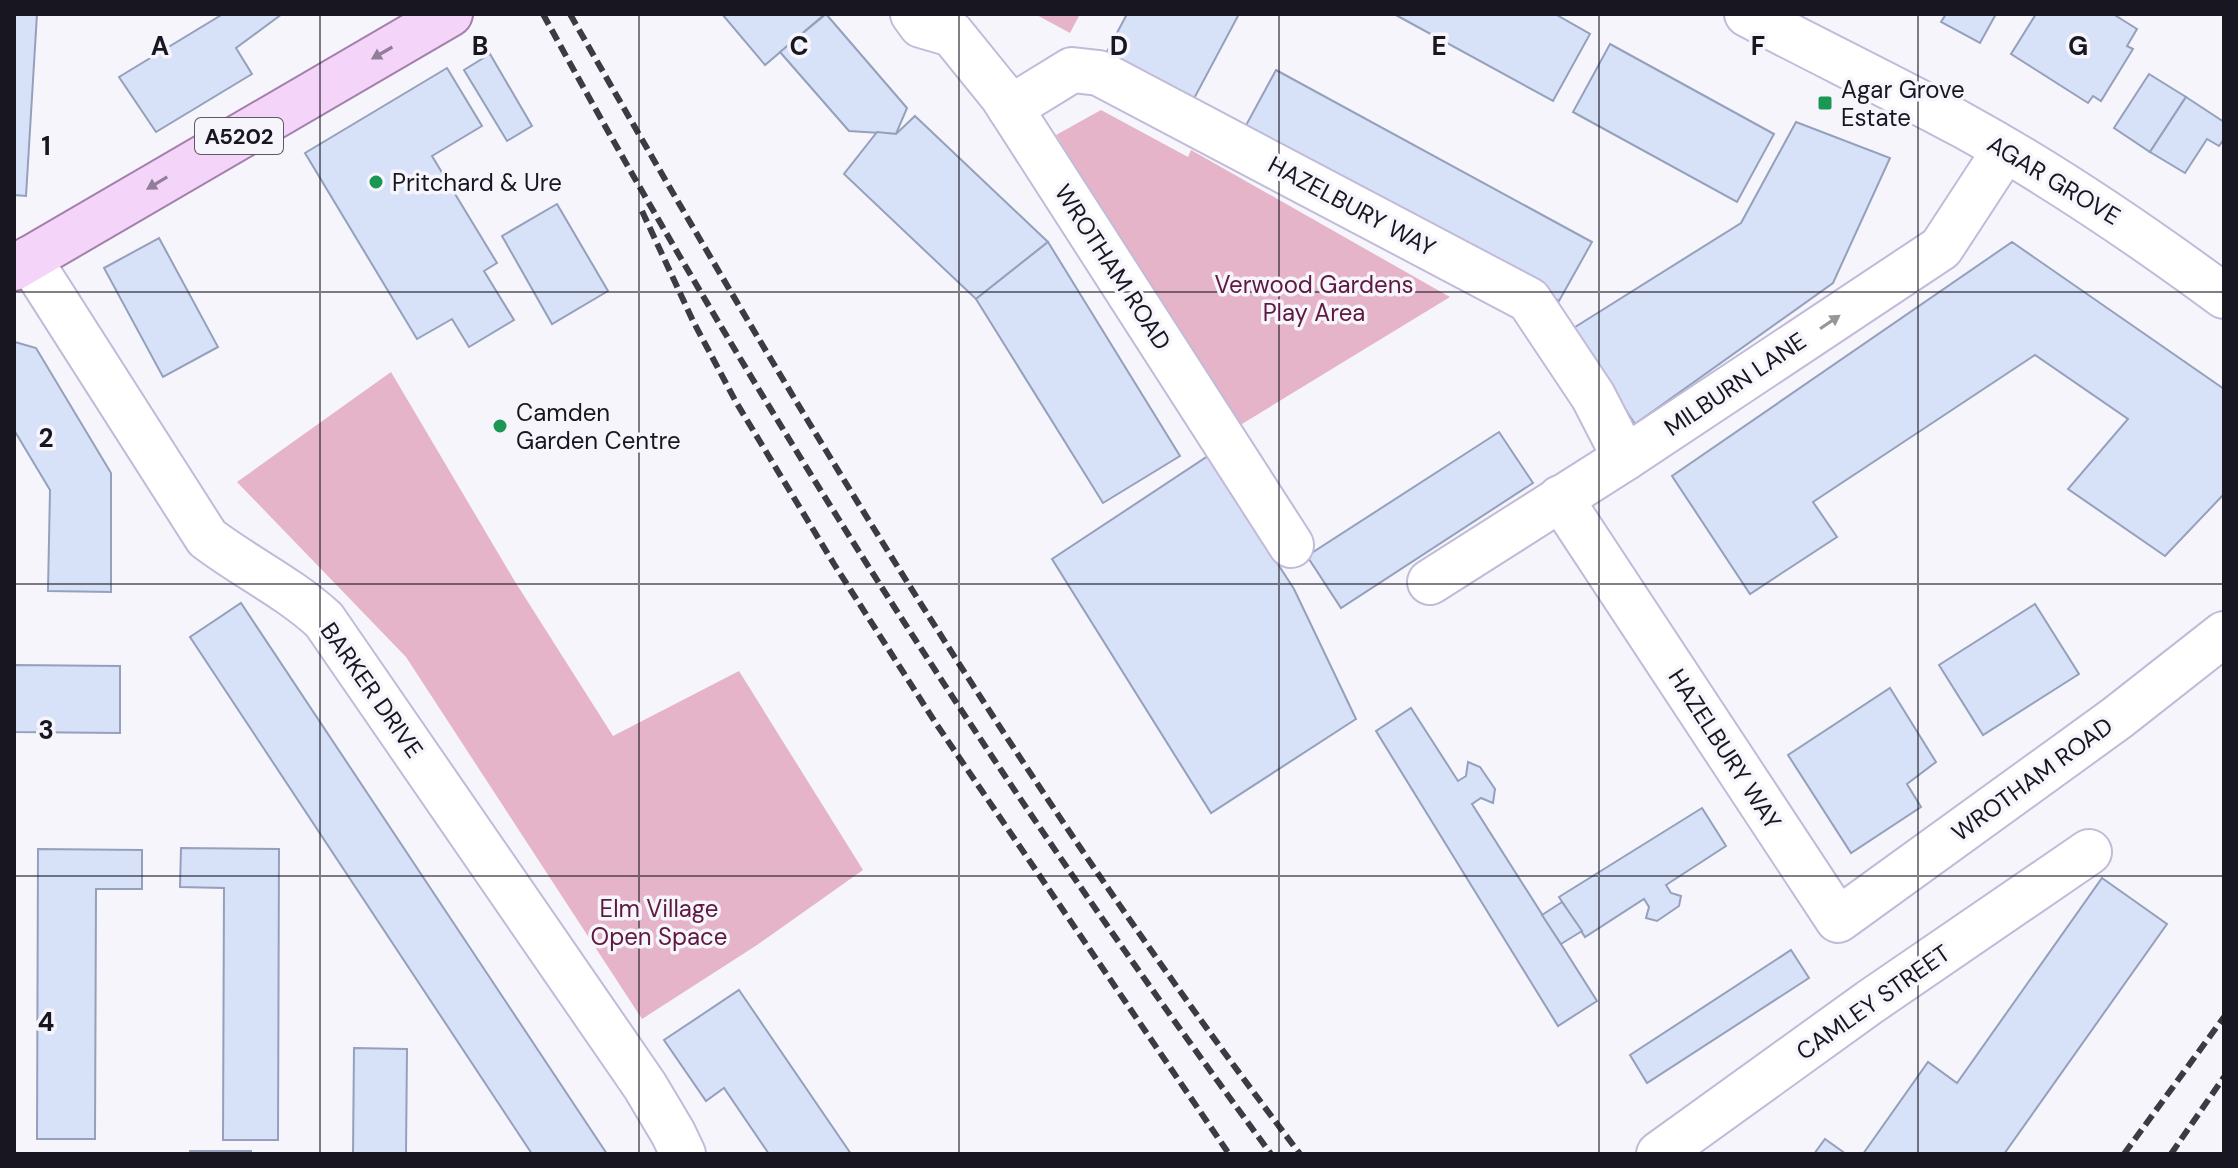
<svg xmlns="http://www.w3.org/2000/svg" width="2238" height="1168" viewBox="0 0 2238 1168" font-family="'DM Sans',sans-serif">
<rect width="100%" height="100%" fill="#f6f5fb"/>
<!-- green -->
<g fill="#e5b4c9">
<polygon points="1035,14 1080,14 1070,33"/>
<polygon points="1101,110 1188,157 1191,150 1450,297 1237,427 1056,135"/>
<polygon points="391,372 514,580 613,736 739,671 863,870 757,945 642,1019 406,657 237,482"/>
</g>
<!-- building -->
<g fill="#d7e1f8" stroke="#94a0bc" stroke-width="2">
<polygon points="14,14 37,14 26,196 14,195"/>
<polygon points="223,14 282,14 236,48 252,74 156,132 119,77"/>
<polygon points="722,14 825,14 765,65"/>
<polygon points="826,14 907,108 896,134 849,131 780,52"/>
<polygon points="1127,14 1239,14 1189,108 1102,61"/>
<polygon points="1394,14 1555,14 1590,34 1553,101"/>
<polygon points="1946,14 1996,14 1980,43 1941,22"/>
<polygon points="2036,14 2113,14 2137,29 2127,46 2133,49 2101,101 2093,96 2088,103 2011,54"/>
<polygon points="1610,44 1774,134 1737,202 1573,112"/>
<polygon points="490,54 532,126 507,141 464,70"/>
<polygon points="447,68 482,126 432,156 497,263 484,271 514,320 469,347 452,319 417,339 305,153"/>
<polygon points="1276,70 1592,242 1559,301 1244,129"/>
<polygon points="2149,74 2186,97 2150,152 2114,128"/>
<polygon points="2186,97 2224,122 2224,139 2219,146 2207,139 2185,173 2150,152"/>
<polygon points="915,116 1048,242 976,299 844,174 877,132 896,134"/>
<polygon points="1796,122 1890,158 1833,283 1635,424 1572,329 1741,223"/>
<polygon points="557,204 608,291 552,324 502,236"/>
<polygon points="159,238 218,347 163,377 104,268"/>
<polygon points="1048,242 1180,456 1103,503 976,299"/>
<polygon points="2012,242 2224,389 2224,494 2165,556 2068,489 2128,419 2035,355 1813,502 1837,537 1750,594 1672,476"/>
<polygon points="15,342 36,348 111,473 111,592 48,591 50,490 14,430"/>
<polygon points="1499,432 1533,483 1341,608 1307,556"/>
<polygon points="1208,456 1294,589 1356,719 1211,813 1052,559"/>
<polygon points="241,603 607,1154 532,1154 190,637"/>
<polygon points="2035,604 2079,674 1983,735 1939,665"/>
<polygon points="14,665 120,666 120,733 14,732"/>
<polygon points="1890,688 1936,762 1907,784 1921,807 1851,853 1788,755"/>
<polygon points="1411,708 1458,781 1466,776 1468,762 1480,767 1495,789 1493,803 1481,798 1472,804 1597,1001 1558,1026 1376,731"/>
<polygon points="1702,808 1726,846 1666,885 1671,893 1681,896 1679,906 1657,921 1646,918 1649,907 1644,899 1585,937 1559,897"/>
<polygon points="181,848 279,849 278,1140 223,1140 224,888 180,887"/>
<polygon points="38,849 142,850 142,889 96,889 95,1139 37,1139"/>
<polygon points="2102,878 2167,924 2004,1154 1863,1154 1928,1062 1957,1083"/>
<polygon points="1562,902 1582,931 1561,944 1542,915"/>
<polygon points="1791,950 1809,978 1647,1083 1630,1055"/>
<polygon points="739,990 851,1154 769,1154 724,1088 706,1101 664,1040"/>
<polygon points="354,1048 407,1049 406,1154 353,1154"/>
<polygon points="1825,1139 1846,1154 1814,1154"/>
<rect x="190" y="1151" width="61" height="3"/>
</g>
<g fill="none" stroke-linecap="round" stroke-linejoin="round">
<defs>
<g id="minor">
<polyline points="913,14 921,25 952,34 1003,97 1291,545"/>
<path d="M1747,14C1819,52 1892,87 1964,126C2055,176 2140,234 2224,296"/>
<polyline points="1010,108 1072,70 1099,73 1529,300 1593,396 1625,458"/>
<path d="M29,259L207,538C245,567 288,587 324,620L645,1086L673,1133L683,1154"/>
<polyline points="1560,498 1838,920 2117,718 2224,634"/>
<polyline points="1430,582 1625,458 1941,248 2005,150"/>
<polyline points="1659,1154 1870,1002 2089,852"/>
</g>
<polyline id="major" points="14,268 450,14"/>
</defs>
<!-- minor casing -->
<use href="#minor" stroke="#c1bbd9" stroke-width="48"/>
<!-- major casing -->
<use href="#major" stroke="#a37fab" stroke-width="48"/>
<!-- minor -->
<use href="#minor" stroke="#fff" stroke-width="44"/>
<!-- major -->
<use href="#major" stroke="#f5d4f9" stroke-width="44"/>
<!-- rail -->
<g stroke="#3c3a45" stroke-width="6" stroke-dasharray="12 6" stroke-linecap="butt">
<path d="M543,14C759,410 1003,791 1271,1154"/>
<path d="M570,14C794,407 1026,794 1300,1154"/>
<polyline points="642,211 693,321 736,402 834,564 935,722 1229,1154"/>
<polyline points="2124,1154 2224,1017"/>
<polyline points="2171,1154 2224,1077"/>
</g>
</g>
<!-- one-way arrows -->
<defs><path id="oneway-solid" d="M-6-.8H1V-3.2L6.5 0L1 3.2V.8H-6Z" transform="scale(2)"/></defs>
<g fill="#927e98">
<use href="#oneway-solid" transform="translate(382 53) rotate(150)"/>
<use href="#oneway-solid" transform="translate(157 183) rotate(149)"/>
</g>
<use fill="#97969b" href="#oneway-solid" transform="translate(1830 322) rotate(-34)"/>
<!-- grid -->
<path fill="none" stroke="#181621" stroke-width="2" stroke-opacity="0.55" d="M320,14V1154M639,14V1154M959,14V1154M1279,14V1154M1599,14V1154M1918,14V1154M14,292H2224M14,584H2224M14,876H2224"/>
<!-- markers -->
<g fill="#1c9653" stroke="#f6f5fb" stroke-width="3">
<rect x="1817" y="95" width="16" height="16" rx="4"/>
<circle cx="376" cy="182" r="8"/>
<circle cx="500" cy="426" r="8"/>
</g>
<g text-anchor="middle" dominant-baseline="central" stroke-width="7" stroke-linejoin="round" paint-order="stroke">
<!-- shield labels -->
<rect fill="#f6f5fb" stroke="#5b5962" stroke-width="2" x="195" y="118" width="88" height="36" rx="6"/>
<g font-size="22" font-weight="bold" fill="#181621">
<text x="239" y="136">A5202</text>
</g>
<!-- poi labels -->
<g font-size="24" fill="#181621" stroke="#f6f5fb" text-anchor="start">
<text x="1841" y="89">Agar Grove<tspan x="1841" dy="28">Estate</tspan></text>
<text x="392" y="182">Pritchard &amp; Ure</text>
<text x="516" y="412">Camden<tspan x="516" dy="28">Garden Centre</tspan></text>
</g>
<!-- street labels -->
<g font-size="24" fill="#181621" stroke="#f6f5fb">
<text transform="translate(2054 180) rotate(31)">AGAR GROVE</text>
<text transform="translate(1352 206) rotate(28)">HAZELBURY WAY</text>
<text transform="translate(1113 267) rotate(57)">WROTHAM ROAD</text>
<text transform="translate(1735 384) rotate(-34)">MILBURN LANE</text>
<text transform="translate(372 690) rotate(55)">BARKER DRIVE</text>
<text transform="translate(1725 749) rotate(57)">HAZELBURY WAY</text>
<text transform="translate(2032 779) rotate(-36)">WROTHAM ROAD</text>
<text transform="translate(1873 1002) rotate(-35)">CAMLEY STREET</text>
</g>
<!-- park labels -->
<g font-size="24" fill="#5f183f" stroke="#f6f5fb">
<text x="1314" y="284">Verwood Gardens<tspan x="1314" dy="28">Play Area</tspan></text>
<text x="659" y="908">Elm Village<tspan x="659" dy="28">Open Space</tspan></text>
</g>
</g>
<g font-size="26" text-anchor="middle" font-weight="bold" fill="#181621" stroke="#f6f5fb" stroke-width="7" stroke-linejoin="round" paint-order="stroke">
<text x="160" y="55">A</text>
<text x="480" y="55">B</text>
<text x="799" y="55">C</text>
<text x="1119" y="55">D</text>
<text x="1439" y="55">E</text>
<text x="1758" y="55">F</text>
<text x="2078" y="55">G</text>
<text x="46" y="155">1</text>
<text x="46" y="447">2</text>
<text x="46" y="739">3</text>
<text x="46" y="1031">4</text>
</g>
<!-- border -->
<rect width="2238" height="1168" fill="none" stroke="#181621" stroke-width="32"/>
</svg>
